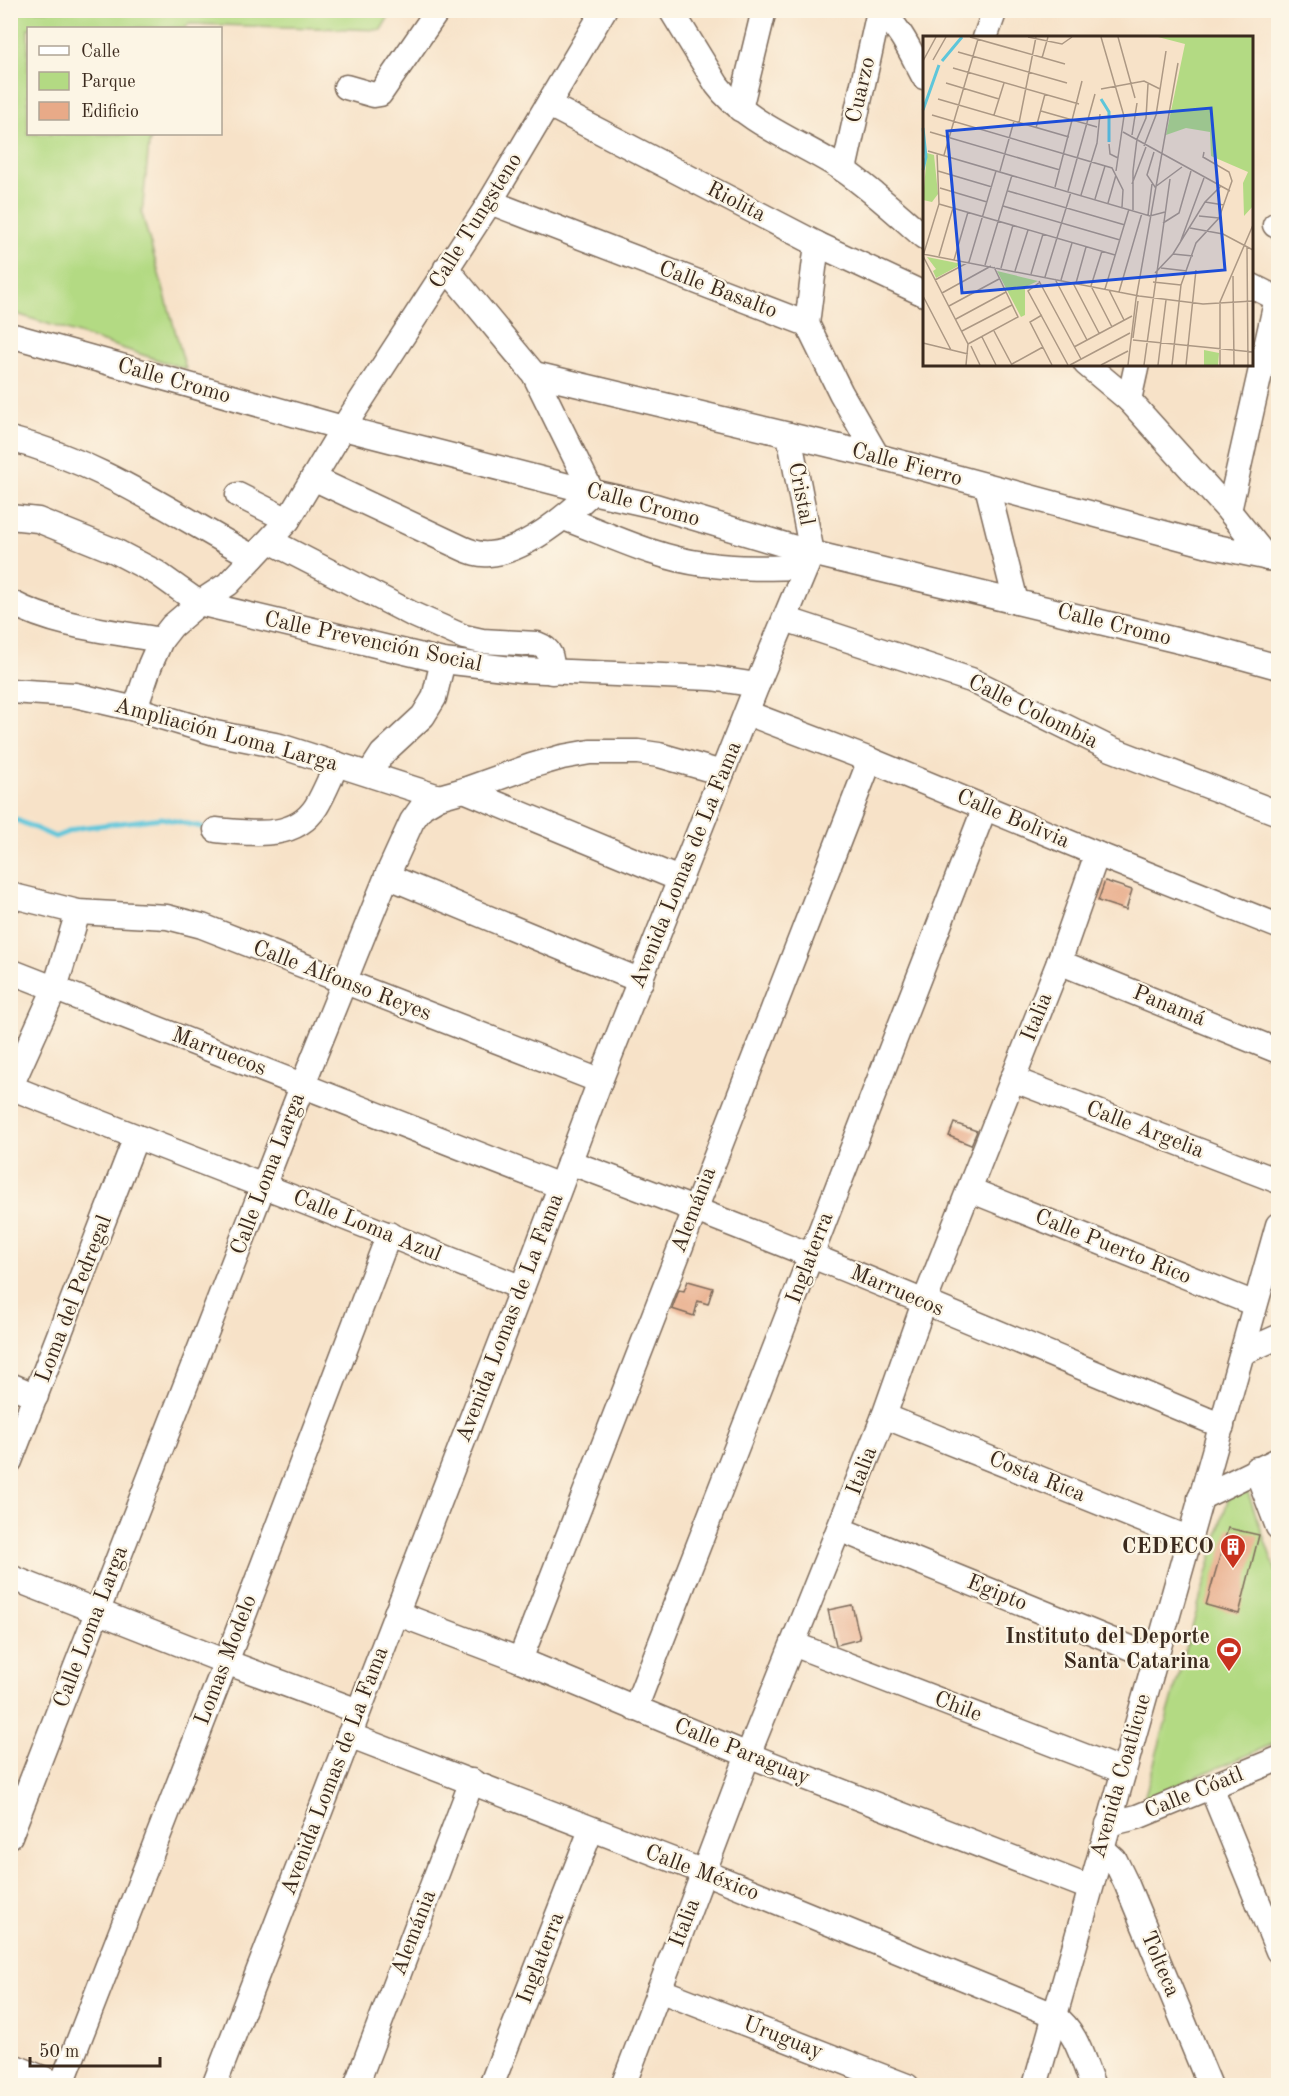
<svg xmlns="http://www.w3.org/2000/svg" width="1289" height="2096" viewBox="0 0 1289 2096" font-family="'Old Standard TT',serif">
<rect width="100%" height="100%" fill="#fcf5e5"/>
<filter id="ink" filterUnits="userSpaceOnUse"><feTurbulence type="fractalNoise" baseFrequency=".0167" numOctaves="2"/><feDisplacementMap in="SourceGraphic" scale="12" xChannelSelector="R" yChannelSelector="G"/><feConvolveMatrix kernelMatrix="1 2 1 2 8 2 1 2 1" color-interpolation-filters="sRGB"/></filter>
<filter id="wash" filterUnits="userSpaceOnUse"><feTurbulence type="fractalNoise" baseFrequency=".008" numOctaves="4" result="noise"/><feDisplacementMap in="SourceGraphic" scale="24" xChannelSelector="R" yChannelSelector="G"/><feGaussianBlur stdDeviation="1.35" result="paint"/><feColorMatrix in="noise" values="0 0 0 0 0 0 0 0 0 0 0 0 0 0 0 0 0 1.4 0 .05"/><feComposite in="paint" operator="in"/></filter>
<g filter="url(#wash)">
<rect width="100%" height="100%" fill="#f7e2c8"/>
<!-- green -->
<g fill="#b3da83" stroke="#778250" stroke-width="1.5">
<polygon points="11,10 392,11 381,30 188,24 186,28 28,28 28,134 153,134 149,144 142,214 186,369 11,312"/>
<polygon points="1246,1487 1278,1577 1278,1742 1144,1799 1228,1499"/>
</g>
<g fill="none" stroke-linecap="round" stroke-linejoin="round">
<!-- stream -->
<polyline stroke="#5ec6da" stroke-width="5" points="10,817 55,837 78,828 162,818 205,828"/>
</g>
<g id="blocks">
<!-- building -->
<g fill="#e8aa88">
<polygon points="1105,881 1132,890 1126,910 1098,901"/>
<polygon points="954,1123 977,1131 971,1145 949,1136"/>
<polygon points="688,1281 713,1288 708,1304 698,1301 694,1316 672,1309 679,1290 684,1291"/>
<polygon points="1228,1528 1259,1535 1239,1614 1206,1605"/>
<polygon points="852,1605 860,1639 836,1645 828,1610"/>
</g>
</g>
</g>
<g filter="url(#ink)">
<use href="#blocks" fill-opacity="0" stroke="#7d6a5a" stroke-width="1.5"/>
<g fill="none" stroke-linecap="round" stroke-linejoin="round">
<defs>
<g id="minor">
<path d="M671,10L717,85C744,122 804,144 842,169C871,189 898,214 924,237"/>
<path d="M879,10C901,28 911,53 924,77"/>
<polyline points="985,38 995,10"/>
<polyline points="346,87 374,95 380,94 438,10"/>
<polyline points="549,105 817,244 924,294"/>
<polyline points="740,109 764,10"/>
<polyline points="844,170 879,11"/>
<polyline points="490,202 807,324 841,393 877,456"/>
<polyline points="1275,225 1278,226"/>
<polyline points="1252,286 1278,299"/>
<polyline points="807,324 817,244"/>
<polyline points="10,335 343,428 592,492 655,506 812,553 1217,650 1278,667"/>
<polyline points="1086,364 1129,400 1229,511 1267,558"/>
<polyline points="534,374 877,456 1212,546 1278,560"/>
<polyline points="1129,400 1137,364"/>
<path d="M10,439C101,462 172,513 253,557"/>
<path d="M313,478L462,548C471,552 479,555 489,554C524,552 568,515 592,492L534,374L446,268"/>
<polyline points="987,486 1016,602"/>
<polyline points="238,495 288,520"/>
<polyline points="1229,511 1277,298"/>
<polyline points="10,517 38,520 115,551 157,573 199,603 443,661 521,670 711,678 757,685"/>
<path d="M564,518C610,535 655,558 704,564C738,569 772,568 806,567"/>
<path d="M270,541L412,614L464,637L482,641L537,644C551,649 552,657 552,672"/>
<path d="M10,602C57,627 110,631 161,640"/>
<polyline points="785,619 971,680 1111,749 1278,813"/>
<polyline points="10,691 75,695 135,709 215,733 280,746 439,797"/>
<polyline points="135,709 150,665 161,640 172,626 199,603 228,584 288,520 343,428 490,202 604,10"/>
<polyline points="747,713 870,760 1097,854 1278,926"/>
<polyline points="369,774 382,754 423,716 434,698 443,661"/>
<polyline points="464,790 679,879"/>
<path d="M216,830C251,833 294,841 316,807C324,794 330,778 337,764"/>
<polyline points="387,876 641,981"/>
<polyline points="10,895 78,912 167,917 202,926 600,1081"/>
<polyline points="1059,962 1278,1051"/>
<polyline points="10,971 560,1186"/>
<polyline points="1012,1079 1278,1181"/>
<path d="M10,1087C181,1155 352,1219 522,1288"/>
<polyline points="10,1088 55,988 78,912"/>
<path d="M569,1162C790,1243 1005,1336 1222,1426"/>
<polyline points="970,1190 1255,1304"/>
<polyline points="1242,1353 1278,1337"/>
<polyline points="10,1385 36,1396"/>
<polyline points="884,1416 1190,1539"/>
<polyline points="10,1461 136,1137"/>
<polyline points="1256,1469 1278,1527"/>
<polyline points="1200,1498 1278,1460"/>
<polyline points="839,1529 1155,1658"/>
<polyline points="10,1577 226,1662 358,1711"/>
<polyline points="396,1613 520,1660 748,1755 1090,1888"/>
<polyline points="793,1644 1123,1771"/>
<polyline points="520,1660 870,760"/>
<polyline points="635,1709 985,807"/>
<path d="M349,1735L704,1872L1054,2015C1078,2033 1082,2059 1093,2086"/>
<polyline points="1211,1787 1278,1951"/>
<polyline points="1108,1824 1137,1817 1278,1759"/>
<polyline points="10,1836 303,1084 387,876 412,821 422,807 439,797 464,790 531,766 562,757 590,752 638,752 659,755 722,773"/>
<polyline points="1102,1848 1115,1860 1127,1885 1210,2086"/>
<polyline points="659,1990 907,2086"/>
<polyline points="10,2065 62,2086"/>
<polyline points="61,2086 226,1662 389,1234"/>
<polyline points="214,2086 522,1288 600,1081 757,685 812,553 789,435"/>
<polyline points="356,2086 472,1781"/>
<polyline points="491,2086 591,1830"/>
<polyline points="623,2086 748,1755 884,1416 924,1303 1059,962 1097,854"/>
<polyline points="1035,2086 1278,1225"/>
</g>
</defs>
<!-- minor casing -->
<use href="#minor" stroke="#7d6a5a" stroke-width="27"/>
<!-- minor -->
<use href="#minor" stroke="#fff" stroke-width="24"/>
</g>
</g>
<!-- icons -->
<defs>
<symbol id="building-pin" viewBox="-11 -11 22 30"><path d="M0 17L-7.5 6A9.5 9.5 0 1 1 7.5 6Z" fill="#c8321e" stroke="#fcf5e5"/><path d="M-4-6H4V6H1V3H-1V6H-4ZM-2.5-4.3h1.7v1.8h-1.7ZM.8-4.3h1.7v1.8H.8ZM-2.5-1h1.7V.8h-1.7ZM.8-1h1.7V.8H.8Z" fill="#fff"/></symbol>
<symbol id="stadium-pin" viewBox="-11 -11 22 30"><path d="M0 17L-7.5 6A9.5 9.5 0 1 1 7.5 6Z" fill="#c8321e" stroke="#fcf5e5"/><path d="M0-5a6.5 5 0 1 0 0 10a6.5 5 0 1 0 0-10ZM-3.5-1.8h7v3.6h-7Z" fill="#fff"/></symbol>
</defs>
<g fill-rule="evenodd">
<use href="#building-pin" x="1218" y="1532" width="30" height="40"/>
<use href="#stadium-pin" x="1214" y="1635" width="30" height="40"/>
</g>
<g text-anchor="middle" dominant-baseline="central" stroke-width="4.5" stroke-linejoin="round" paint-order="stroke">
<!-- street labels -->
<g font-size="22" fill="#3b2a1e" stroke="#fcf5e5">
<text transform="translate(861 90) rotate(-77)">Cuarzo</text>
<text transform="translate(736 202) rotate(27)">Riolita</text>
<text transform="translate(476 221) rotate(-58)">Calle Tungsteno</text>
<text transform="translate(718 290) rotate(21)">Calle Basalto</text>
<text transform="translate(174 381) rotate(16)">Calle Cromo</text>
<text transform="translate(907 465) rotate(15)">Calle Fierro</text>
<text transform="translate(801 494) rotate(79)">Cristal</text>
<text transform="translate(643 505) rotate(15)">Calle Cromo</text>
<text transform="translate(1114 625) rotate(14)">Calle Cromo</text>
<text transform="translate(373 642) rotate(12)">Calle Prevención Social</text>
<text transform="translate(1033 712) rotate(26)">Calle Colombia</text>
<text transform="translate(226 735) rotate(15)">Ampliación Loma Larga</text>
<text transform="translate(1013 819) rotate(23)">Calle Bolivia</text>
<text transform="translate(686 865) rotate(-68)">Avenida Lomas de La Fama</text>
<text transform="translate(342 981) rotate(21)">Calle Alfonso Reyes</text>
<text transform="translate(1169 1006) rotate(22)">Panamá</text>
<text transform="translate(1037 1017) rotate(-68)">Italia</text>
<text transform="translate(219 1052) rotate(21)">Marruecos</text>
<text transform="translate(1145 1130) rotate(21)">Calle Argelia</text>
<text transform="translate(268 1174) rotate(-69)">Calle Loma Larga</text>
<text transform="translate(694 1210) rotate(-69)">Alemánia</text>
<text transform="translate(367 1226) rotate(22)">Calle Loma Azul</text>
<text transform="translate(1113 1247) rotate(22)">Calle Puerto Rico</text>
<text transform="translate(810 1258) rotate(-69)">Inglaterra</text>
<text transform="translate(897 1291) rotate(23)">Marruecos</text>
<text transform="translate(74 1299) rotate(-69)">Loma del Pedregal</text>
<text transform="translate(510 1318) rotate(-69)">Avenida Lomas de La Fama</text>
<text transform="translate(862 1471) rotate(-69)">Italia</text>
<text transform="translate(1037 1477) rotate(22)">Costa Rica</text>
<text transform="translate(997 1593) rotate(22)">Egipto</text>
<text transform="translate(91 1627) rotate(-69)">Calle Loma Larga</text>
<text transform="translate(226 1660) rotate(-69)">Lomas Modelo</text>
<text transform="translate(958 1707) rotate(21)">Chile</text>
<text transform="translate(742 1752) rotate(22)">Calle Paraguay</text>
<text transform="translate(335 1771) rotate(-69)">Avenida Lomas de La Fama</text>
<text transform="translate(1121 1776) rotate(-74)">Avenida Coatlicue</text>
<text transform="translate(1194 1793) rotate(-22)">Calle Cóatl</text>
<text transform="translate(702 1873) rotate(21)">Calle México</text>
<text transform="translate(685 1923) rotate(-69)">Italia</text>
<text transform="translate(414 1933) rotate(-69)">Alemánia</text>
<text transform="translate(541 1958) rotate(-69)">Inglaterra</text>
<text transform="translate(1160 1964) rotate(67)">Tolteca</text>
<text transform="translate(783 2038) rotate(21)">Uruguay</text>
</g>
<!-- poi labels -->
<g font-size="22" font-weight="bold" fill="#3b2a1e" stroke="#fcf5e5" text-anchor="end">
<text x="1214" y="1547">CEDECO</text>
<text x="1210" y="1637">Instituto del Deporte<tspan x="1210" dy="25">Santa Catarina</tspan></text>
</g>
</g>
<!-- overview -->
<g transform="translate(923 36)">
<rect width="330" height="330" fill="#f7e2c8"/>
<path d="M235,1H330V170L321,180L320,147L325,136L288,120L287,96L263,92L243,99L262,8ZM4,117L11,119L15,158L9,166L0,164ZM4,221L39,228L13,242L10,235L13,233ZM74,235L115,245L102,251V279L98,281ZM281,314L296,317L295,329H281Z" fill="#b3da83"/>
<path fill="none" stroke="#5ec6da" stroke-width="3" d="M19,25L39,1M178,63L186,76V106M0,74L16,29M0,92L3,121L0,134"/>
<path fill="none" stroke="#ac9884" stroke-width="1.5" d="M47,1L142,28M105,1L139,8L149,1M178,1L201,80L193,135M195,1L212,62M35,16L144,47M119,22L125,1M10,24L23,1M0,25L13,1M30,32L156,68M23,47L76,63M178,53L221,45L237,53M15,63L146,101M118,75L174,91M9,79L189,132L200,154L199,171M71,79L81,47M96,87L113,1M113,92L122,58M7,96L137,134M200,96L307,155M209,99L214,67M186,108L187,118L195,122M221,110L233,79L243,15M5,115L227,180L242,176M231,116L224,139L232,151L259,131M14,117L16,168L0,220L45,308L43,329M21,119L55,3M15,135L69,151M77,135L91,85M209,148L223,111M132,151L159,45M17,152L64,166M85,155L202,189M145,155L172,58M158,159L174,107L177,78M172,163L182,130M282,166L301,169M185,167L193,139M16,168L192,219M80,170L197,204M210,174V135L214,103L223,82L225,48M225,179L229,148M276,180L296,182M240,187L256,177L268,135M267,192L300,198L330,214M257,207L281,142M324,211L325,329M179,215L168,250L189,291M0,218L216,260L280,268L330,265M250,218L270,220M16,220L30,172M31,224L45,176M62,229L89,139M78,232L90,189M238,232L264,235M92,235L105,194M232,237L250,218L282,166L298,150M108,238L120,198M310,240L311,329M122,241L148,156M132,243L164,304M12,244L46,226L73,135M138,244L149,207M116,245L158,323M117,246L105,255L145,329M230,246L258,249M150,247L176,297M153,247L163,211M182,253L206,173M186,254L201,284M196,256L219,177M19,257L68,230M0,260L28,314M26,270L76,243M119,279L107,286L129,329M33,283L83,256M39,295L89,269M71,295L89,329M59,301L73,329M210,302L215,265M210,304L330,316M0,307L45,318M45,308L95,281L71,231M48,310L57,329M151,311L209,280M89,328L120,311M147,329L207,297M178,329L205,315M205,329L213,263L255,27M221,329L247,143M235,329L243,264M249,329L258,249L273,207L296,182L309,145L306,136L280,121L281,116M263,329L273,234M297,329V266L330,189"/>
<path fill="#1d4ed8" fill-opacity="0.15" stroke="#1d4ed8" stroke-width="3" d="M288,72L302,234L39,257L24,95Z"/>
<rect width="330" height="330" fill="none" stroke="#3b2a1e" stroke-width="3"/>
</g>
<!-- margin -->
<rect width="1289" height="2096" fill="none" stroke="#fcf5e5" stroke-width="36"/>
<!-- legend -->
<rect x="27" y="27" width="195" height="108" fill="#fcf5e5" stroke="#afa495" stroke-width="1.5"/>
<rect x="39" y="46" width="30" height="9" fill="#ffffff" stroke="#afa495" stroke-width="1.5"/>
<text x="81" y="57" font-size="18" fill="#3b2a1e">Calle</text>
<rect x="39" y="72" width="30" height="18" fill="#b3da83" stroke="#afa495" stroke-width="1.5"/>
<text x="81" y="87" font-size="18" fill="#3b2a1e">Parque</text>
<rect x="39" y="102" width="30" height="18" fill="#e8aa88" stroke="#afa495" stroke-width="1.5"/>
<text x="81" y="117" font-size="18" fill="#3b2a1e">Edificio</text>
<!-- scale -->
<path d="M30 2057v9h130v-9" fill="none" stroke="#3b2a1e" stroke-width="3"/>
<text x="39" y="2057" font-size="18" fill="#3b2a1e" stroke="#fcf5e5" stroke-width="4.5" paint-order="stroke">50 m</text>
</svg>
